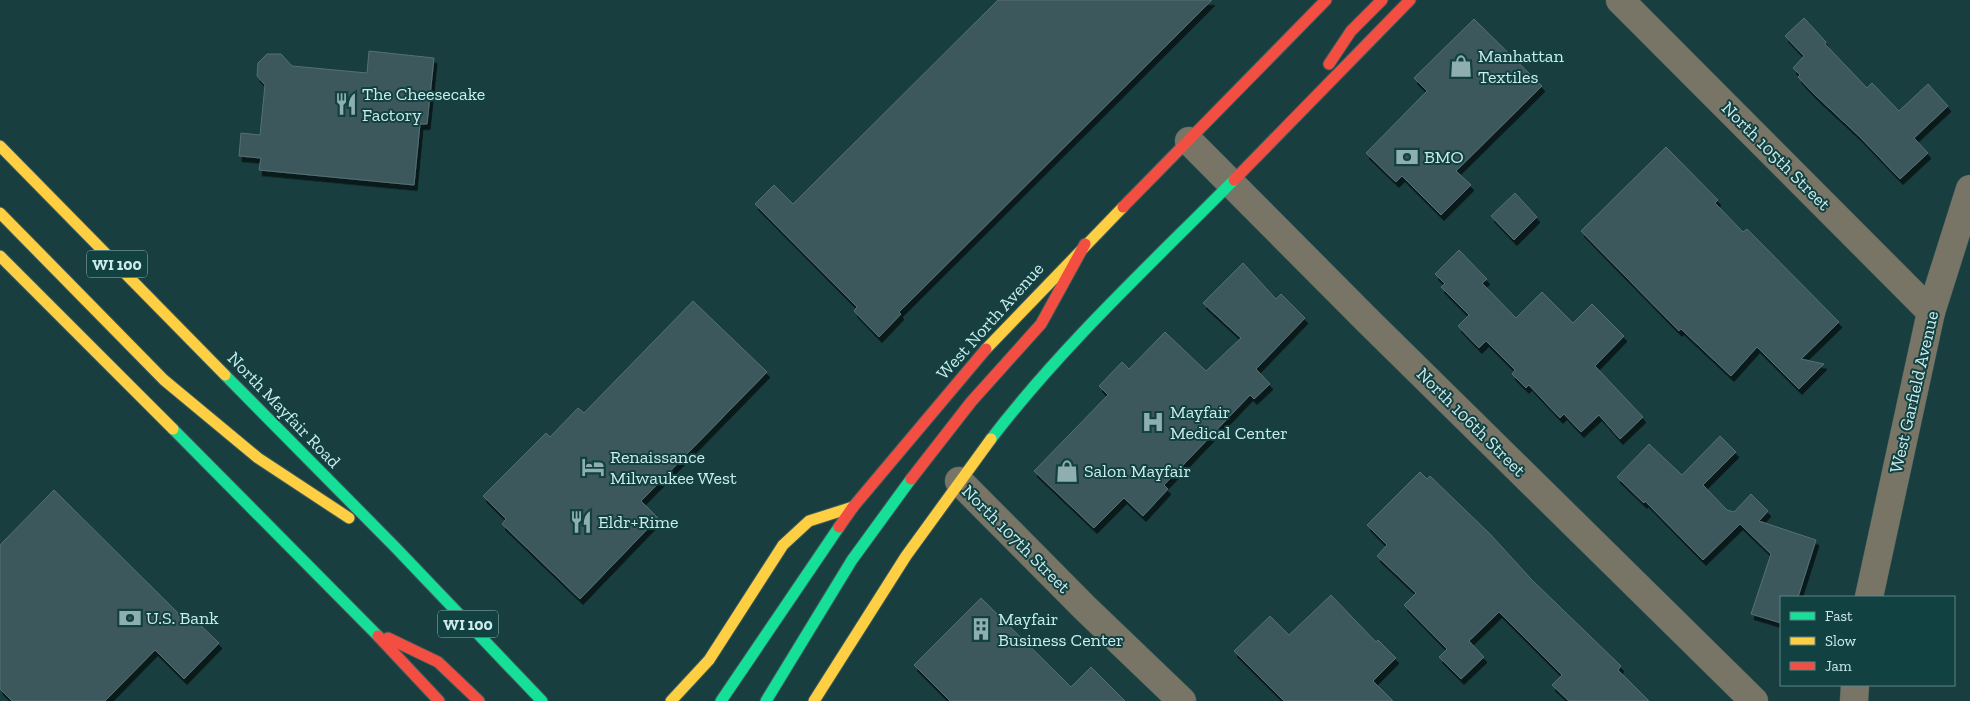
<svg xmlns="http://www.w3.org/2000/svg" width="1970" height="701" viewBox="0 0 1970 701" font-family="'Zilla Slab',serif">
<defs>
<filter id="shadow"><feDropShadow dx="3" dy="5.5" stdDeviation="0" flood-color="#0009"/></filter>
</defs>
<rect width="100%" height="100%" fill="#193e3f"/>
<!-- building -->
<g fill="#3c585b" stroke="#557074" filter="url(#shadow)">
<polygon points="998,0 1212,0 899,312 901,314 879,337 854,311 857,307 755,204 774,185 793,204"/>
<polygon points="1804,18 1826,42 1825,44 1867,88 1872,83 1899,111 1928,84 1948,106 1914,138 1928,153 1900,179 1860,137 1814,94 1798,77 1800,75 1793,68 1804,56 1785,36"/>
<polygon points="1474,19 1542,86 1456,171 1471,185 1441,215 1402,176 1396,182 1366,153 1427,91 1414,78"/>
<polygon points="369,51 434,58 427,124 420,124 414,185 259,170 261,158 239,156 241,133 260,135 265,85 257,76 258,63 267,54 281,54 292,66 367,73"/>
<polygon points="1666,147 1718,200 1715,203 1743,232 1747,229 1839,322 1801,359 1824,364 1799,389 1757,347 1731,376 1681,329 1679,331 1581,231"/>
<polygon points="1515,193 1537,217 1514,240 1491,216"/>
<polygon points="1459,250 1487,279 1482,283 1516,318 1542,292 1573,323 1592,304 1624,336 1595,366 1643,417 1620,439 1599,415 1581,432 1564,414 1560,418 1529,385 1526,388 1512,374 1515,370 1486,341 1479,348 1458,326 1469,315 1441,287 1445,284 1435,274"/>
<polygon points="1243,263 1276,299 1281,294 1305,318 1256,369 1270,384 1254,399 1250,395 1164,485 1168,489 1143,516 1124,498 1094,528 1034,471 1108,395 1099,386 1122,362 1129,369 1165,332 1206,371 1241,338 1203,303"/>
<polygon points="693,301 767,372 641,501 658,518 580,599 502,524 506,519 483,496 546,433 550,437 578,408 584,413"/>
<polygon points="1720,436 1736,452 1703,485 1727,510 1734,512 1751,494 1768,511 1759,521 1816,540 1798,597 1781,597 1781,623 1751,614 1771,554 1740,524 1703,560 1645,501 1644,503 1617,477 1649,444 1682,475"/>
<polygon points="1420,472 1427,479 1430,476 1491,535 1532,580 1621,666 1618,670 1649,701 1569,701 1552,685 1562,675 1499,612 1469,641 1484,657 1461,679 1439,657 1447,649 1404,605 1416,593 1377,556 1387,545 1367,525"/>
<polygon points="54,490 184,619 189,614 219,643 184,679 155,650 105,701 12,701 0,689 0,545"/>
<polygon points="1331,595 1376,642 1378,640 1396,658 1373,681 1393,701 1284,701 1234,651 1270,616 1289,635"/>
<polygon points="981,598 1071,687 1091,667 1125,701 950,701 914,665"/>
</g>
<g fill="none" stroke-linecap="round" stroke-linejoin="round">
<defs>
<g id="street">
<polyline points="1620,0 1931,312"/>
<polyline points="1189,141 1368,321 1754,701"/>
<polyline points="959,481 1085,608 1182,701"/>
<polyline points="1869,597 1931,312 1970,189"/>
<polyline points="1854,701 1855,685"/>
</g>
<g id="fast">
<polyline points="225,375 395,547 542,701"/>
<polyline points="173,429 378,636"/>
<path d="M991,439C1063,345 1151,264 1234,180"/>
<polyline points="721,701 839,527"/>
<polyline points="766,701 852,560 911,479"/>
</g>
<g id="slow">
<polyline points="0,146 225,375"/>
<polyline points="0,213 164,380 258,458 349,518"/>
<polyline points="0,256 173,429"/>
<polyline points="986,349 1123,207"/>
<polyline points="671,701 709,660 783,545 809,521 853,507"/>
<polyline points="814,701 906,556 991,439"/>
</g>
<g id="jam">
<polyline points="1329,64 1351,31 1382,0"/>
<polyline points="1234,180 1410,0"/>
<polyline points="1123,207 1326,0"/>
<polyline points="911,479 971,402 1041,324 1085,244"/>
<polyline points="839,527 853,507 986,349"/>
<polyline points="378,636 439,701"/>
<polyline points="388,638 438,662 479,701"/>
</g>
</defs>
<!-- street casing -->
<use href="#street" stroke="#3d5b5b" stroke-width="29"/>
<!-- fast casing -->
<use href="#fast" stroke="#3d5b5b" stroke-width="13"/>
<!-- slow casing -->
<use href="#slow" stroke="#3d5b5b" stroke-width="13"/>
<!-- jam casing -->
<use href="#jam" stroke="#3d5b5b" stroke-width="13"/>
<!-- street -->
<use href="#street" stroke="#797566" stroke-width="28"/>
<!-- fast -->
<use href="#fast" stroke="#16e098" stroke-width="11"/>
<!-- slow -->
<use href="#slow" stroke="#ffcf43" stroke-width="11"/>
<!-- jam -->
<use href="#jam" stroke="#f24e42" stroke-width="11"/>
</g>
<!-- icons -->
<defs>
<symbol id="shop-bare" viewBox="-9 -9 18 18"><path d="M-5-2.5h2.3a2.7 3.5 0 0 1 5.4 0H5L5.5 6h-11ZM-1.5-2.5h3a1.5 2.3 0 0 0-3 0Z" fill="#8faeaf" stroke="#124142" stroke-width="2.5" paint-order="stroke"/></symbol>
<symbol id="restaurant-bare" viewBox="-9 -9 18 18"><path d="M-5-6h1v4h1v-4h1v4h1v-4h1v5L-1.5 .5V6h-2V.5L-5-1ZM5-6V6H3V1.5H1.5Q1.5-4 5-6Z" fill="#8faeaf" stroke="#124142" stroke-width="2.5" paint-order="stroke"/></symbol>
<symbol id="bank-bare" viewBox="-9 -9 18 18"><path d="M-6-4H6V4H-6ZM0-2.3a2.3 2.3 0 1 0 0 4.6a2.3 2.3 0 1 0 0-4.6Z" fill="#8faeaf" stroke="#124142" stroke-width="2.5" paint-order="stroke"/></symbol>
<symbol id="hospital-bare" viewBox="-9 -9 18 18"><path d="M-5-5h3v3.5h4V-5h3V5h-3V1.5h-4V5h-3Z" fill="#8faeaf" stroke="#124142" stroke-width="2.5" paint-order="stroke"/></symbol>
<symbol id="hotel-bare" viewBox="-9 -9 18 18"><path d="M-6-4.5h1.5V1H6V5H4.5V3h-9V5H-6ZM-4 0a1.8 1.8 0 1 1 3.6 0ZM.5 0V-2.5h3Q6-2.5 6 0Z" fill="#8faeaf" stroke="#124142" stroke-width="2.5" paint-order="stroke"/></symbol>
<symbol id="building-bare" viewBox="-9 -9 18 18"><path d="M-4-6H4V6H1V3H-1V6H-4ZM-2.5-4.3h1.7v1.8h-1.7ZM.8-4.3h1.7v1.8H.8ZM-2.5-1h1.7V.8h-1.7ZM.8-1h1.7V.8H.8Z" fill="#8faeaf" stroke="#124142" stroke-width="2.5" paint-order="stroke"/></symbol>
</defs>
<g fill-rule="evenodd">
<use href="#shop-bare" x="1445" y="50" width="32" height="32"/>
<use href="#restaurant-bare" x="330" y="88" width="32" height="32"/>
<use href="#bank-bare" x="1391" y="141" width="32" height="32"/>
<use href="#hospital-bare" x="1137" y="406" width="32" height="32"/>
<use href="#hotel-bare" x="577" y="451" width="32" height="32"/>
<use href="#shop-bare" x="1051" y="455" width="32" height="32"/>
<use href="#restaurant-bare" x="565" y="506" width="32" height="32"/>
<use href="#bank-bare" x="114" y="602" width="32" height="32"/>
<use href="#building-bare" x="965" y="613" width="32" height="32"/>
</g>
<g text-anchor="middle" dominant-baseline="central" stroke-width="4" stroke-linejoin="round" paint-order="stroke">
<!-- shield labels -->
<g fill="#124142" stroke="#96b8b9" stroke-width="1">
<rect x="87" y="250.5" width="60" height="27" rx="4"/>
<rect x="438" y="610.5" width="60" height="27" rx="4"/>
</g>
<g font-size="16" font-weight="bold" fill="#ceebec">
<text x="117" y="264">WI 100</text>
<text x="468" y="624">WI 100</text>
</g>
<!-- poi labels -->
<g font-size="18" fill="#ceebec" stroke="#124142" text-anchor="start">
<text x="1478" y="56">Manhattan<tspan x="1478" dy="21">Textiles</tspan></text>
<text x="362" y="94">The Cheesecake<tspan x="362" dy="21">Factory</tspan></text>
<text x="1424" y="157">BMO</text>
<text x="1170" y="412">Mayfair<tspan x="1170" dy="21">Medical Center</tspan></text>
<text x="610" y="457">Renaissance<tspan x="610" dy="21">Milwaukee West</tspan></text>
<text x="1084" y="471">Salon Mayfair</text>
<text x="598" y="522">Eldr+Rime</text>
<text x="146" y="618">U.S. Bank</text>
<text x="998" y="619">Mayfair<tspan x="998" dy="21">Business Center</tspan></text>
</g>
<!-- street labels -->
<g font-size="18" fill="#ceebec" stroke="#124142">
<text transform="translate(1776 156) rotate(45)">North 105th Street</text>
<text transform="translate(990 321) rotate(-48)">West North Avenue</text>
<text transform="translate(1914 392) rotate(-77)">West Garfield Avenue</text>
<text transform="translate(284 410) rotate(46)">North Mayfair Road</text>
<text transform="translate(1471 422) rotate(45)">North 106th Street</text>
<text transform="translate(1016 539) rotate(45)">North 107th Street</text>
</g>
</g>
<!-- legend -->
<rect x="1780" y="596" width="175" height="90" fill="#124142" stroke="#5d8586"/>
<rect x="1790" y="612" width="25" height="8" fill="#16e098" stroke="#5d8586"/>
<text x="1825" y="621" font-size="15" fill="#ceebec">Fast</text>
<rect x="1790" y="637" width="25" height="8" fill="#ffcf43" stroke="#5d8586"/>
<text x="1825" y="646" font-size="15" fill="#ceebec">Slow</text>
<rect x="1790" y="662" width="25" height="8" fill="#f24e42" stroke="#5d8586"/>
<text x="1825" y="671" font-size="15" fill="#ceebec">Jam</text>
</svg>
